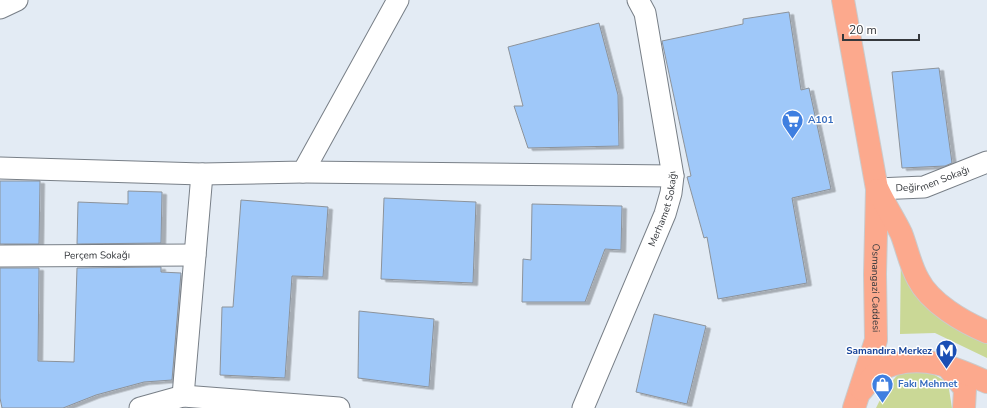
<svg xmlns="http://www.w3.org/2000/svg" width="987" height="408" viewBox="0 0 987 408" font-family="'Nunito Sans',sans-serif">
<defs>
<filter id="shadow"><feDropShadow dx="4.5" dy="2.5" stdDeviation="0" flood-color="#0004"/></filter>
</defs>
<rect width="100%" height="100%" fill="#e3ebf4"/>
<!-- green -->
<g fill="#cad896">
<polygon points="901,248 987,340 987,358 935,333 900,334"/>
<polygon points="903,369 928,371 948,383 952,408 876,408 886,388"/>
</g>
<!-- building -->
<g fill="#9fc8f9" stroke="#8c939b" filter="url(#shadow)">
<polygon points="789,12 801,90 809,88 831,189 792,198 807,283 718,299 707,237 704,238 687,177 691,176 662,41 743,24 743,19"/>
<polygon points="599,23 618,95 619,146 528,148 514,106 523,106 508,47"/>
<polygon points="939,68 952,163 945,166 902,168 892,72"/>
<polygon points="0,181 40,181 39,244 0,244"/>
<polygon points="128,191 162,192 161,243 77,244 78,202 128,204"/>
<polygon points="384,198 476,202 473,283 381,279"/>
<polygon points="241,200 328,207 323,277 292,276 285,378 220,375 222,307 233,307"/>
<polygon points="532,204 622,206 621,250 605,249 585,302 522,302 523,259 531,260"/>
<polygon points="161,267 161,272 181,273 172,380 144,382 96,395 63,408 2,408 0,398 0,268 39,268 38,361 74,362 77,268"/>
<polygon points="359,311 434,319 429,387 358,378"/>
<polygon points="654,314 706,326 687,404 636,392"/>
</g>
<g fill="none" stroke-linecap="round" stroke-linejoin="round">
<defs>
<g id="minor">
<polyline points="0,8 17,0"/>
<polyline points="0,168 202,174 303,172 398,0"/>
<polyline points="303,172 673,176"/>
<path id="s1" d="M877,189L924,187L987,162"/>
<path id="s2" d="M0,256L195,255"/>
<polyline points="183,396 202,174"/>
<polyline points="140,408 183,396 339,408"/>
<path id="s3" d="M583,408L665,214L671,193L673,176L645,13L638,0"/>
</g>
<g id="primary">
<path id="s4" d="M843,0L877,189L875,274L876,340L854,408"/>
<path d="M878,190C885,205 894,219 901,233C907,248 910,265 918,279C930,303 963,322 987,332"/>
<polyline points="947,366 965,389 964,408"/>
<path d="M862,390C867,384 871,378 876,373C881,368 889,366 895,364C929,355 956,369 987,382"/>
</g>
</defs>
<!-- minor casing -->
<use href="#minor" stroke="#787f87" stroke-width="23"/>
<!-- primary casing -->
<use href="#primary" stroke="#cacbcc" stroke-width="24"/>
<!-- minor -->
<use href="#minor" stroke="#fff" stroke-width="21"/>
<!-- primary -->
<use href="#primary" stroke="#fca98d" stroke-width="22"/>
</g>
<!-- icons -->
<defs>
<symbol id="supermarket-pin" viewBox="-11 -11 22 30"><path d="M0 17L-7.5 6A9.5 9.5 0 1 1 7.5 6Z" fill="#3f7fe0" stroke="#fff"/><path d="M-6-5.5h2.5l.6 2H6L4.5 2H-2.5L-4.4-4H-6ZM-1.5 3.2a1.3 1.3 0 1 0 .1 0ZM3 3.2a1.3 1.3 0 1 0 .1 0Z" fill="#fff"/></symbol>
<symbol id="metro-pin" viewBox="-11 -11 22 30"><path d="M0 17L-7.5 6A9.5 9.5 0 1 1 7.5 6Z" fill="#1a4fb4" stroke="#fff"/><path d="M-5.5 5V-5H-3L0 0L3-5H5.5V5H3V-.5L0 4L-3-.5V5Z" fill="#fff"/></symbol>
<symbol id="shop-pin" viewBox="-11 -11 22 30"><path d="M0 17L-7.5 6A9.5 9.5 0 1 1 7.5 6Z" fill="#3f7fe0" stroke="#fff"/><path d="M-5-2.5h2.3a2.7 3.5 0 0 1 5.4 0H5L5.5 6h-11ZM-1.5-2.5h3a1.5 2.3 0 0 0-3 0Z" fill="#fff"/></symbol>
</defs>
<g fill-rule="evenodd">
<use href="#supermarket-pin" x="780" y="108" width="25" height="34"/>
<use href="#metro-pin" x="934" y="338" width="25" height="34"/>
<use href="#shop-pin" x="870" y="372" width="25" height="34"/>
</g>
<g text-anchor="middle" dominant-baseline="central" stroke-width="3" stroke-linejoin="round" paint-order="stroke">
<!-- shop labels -->
<g font-size="10" font-weight="bold" fill="#366cbe" stroke="#fff" text-anchor="start">
<text x="808" y="120">A101</text>
<text x="898" y="384">Fakı Mehmet</text>
</g>
<!-- street labels -->
<g font-size="10" fill="#35383c" stroke="#fff">
<text stroke="none"><textPath href="#s1" startOffset="57">Değirmen Sokağı</textPath></text>
<text stroke="none"><textPath href="#s3" startOffset="215">Merhamet Sokağı</textPath></text>
<text stroke="none"><textPath href="#s2" startOffset="97">Perçem Sokağı</textPath></text>
<text stroke="none"><textPath href="#s4" startOffset="291">Osmangazi Caddesi</textPath></text>
</g>
<!-- transit labels -->
<g font-size="10" font-weight="bold" fill="#164399" stroke="#fff" text-anchor="end">
<text x="932" y="351">Samandıra Merkez</text>
</g>
</g>
<!-- scale -->
<path d="M843 34v6h76v-6" fill="none" stroke="#35383c" stroke-width="2"/>
<text x="849" y="34" font-size="12" fill="#35383c" stroke="#ffffff" stroke-width="3" paint-order="stroke">20 m</text>
</svg>
